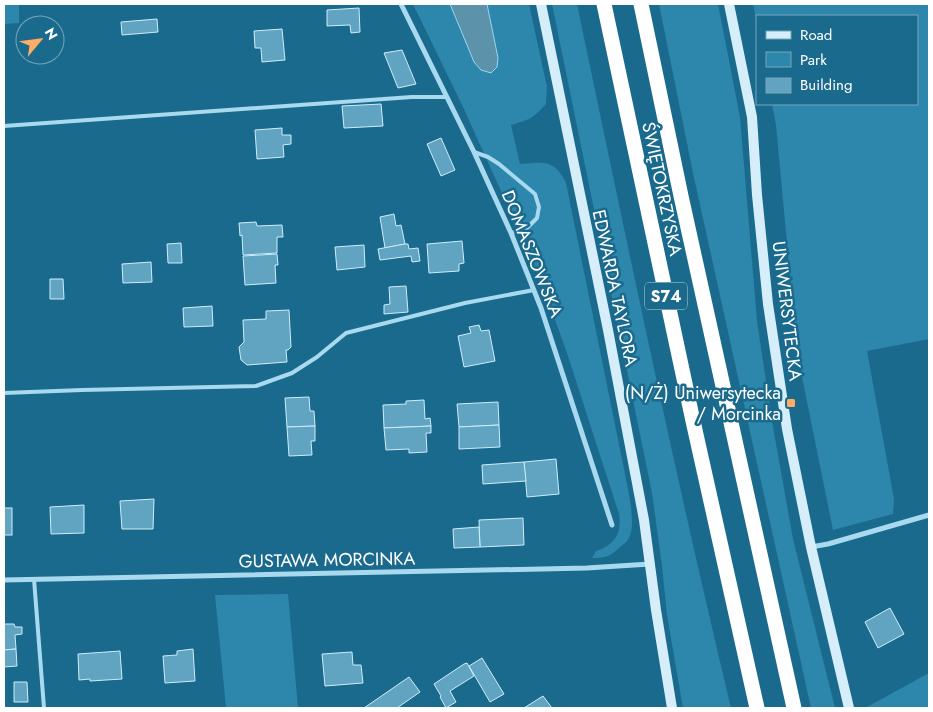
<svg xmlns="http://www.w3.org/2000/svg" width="933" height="712" viewBox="0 0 933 712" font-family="Jost,sans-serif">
<rect width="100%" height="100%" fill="#1a6a8e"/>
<!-- green -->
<g fill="#2d86ac">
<polygon points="4,4 19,4 19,23 4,24"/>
<path d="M413,4H529L547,87L546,104C532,119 531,119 511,125L520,164C543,162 555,159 566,183L624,469C627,486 637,523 629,538C627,542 623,545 620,547C611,556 605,558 592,558L596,551C615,545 622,533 619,514L567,353L539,275L463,107Z"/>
<path d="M552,4H577C626,239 675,474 731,708H683L667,615L662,566L652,493Z"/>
<polygon points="659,4 718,4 740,117 757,321 773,427 793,539 835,708 811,708 693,173"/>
<polygon points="753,4 929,4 929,339 867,351 894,499 893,514 833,530 802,377 793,308 776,125 772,104 917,104 917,16 757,16 757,25"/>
<polygon points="288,594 298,708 226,708 215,595"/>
<polygon points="929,673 929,708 867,708 867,707"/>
</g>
<!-- water -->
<polygon fill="#5c93ab" stroke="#9ad7f0" points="450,4 487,4 498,58 497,67 491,73 481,70 474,62"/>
<!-- building -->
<g fill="#61a4c2" stroke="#ceedfa">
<polygon points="359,8 360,32 351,33 350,25 327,26 327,10"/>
<polygon points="157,19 158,32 122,35 121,22"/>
<polygon points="282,29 285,60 262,62 261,48 255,48 254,31"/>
<polygon points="402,50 416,84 398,88 384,53"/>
<polygon points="381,104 383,126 344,128 342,106"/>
<polygon points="282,128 282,135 291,135 291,144 283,145 284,157 257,159 255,130"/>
<polygon points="441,138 455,170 441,176 427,144"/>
<polygon points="394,214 396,226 401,225 405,244 385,248 380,217"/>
<polygon points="256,222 257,226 282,225 283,237 277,237 277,253 243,255 242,235 240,236 239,223"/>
<polygon points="462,241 464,263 459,264 459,271 429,273 427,244"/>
<polygon points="181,243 182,263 168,263 167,244"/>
<polygon points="405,244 408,244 409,249 418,248 420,261 412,262 411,256 380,260 378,249"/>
<polygon points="364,245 365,267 337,270 335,247"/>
<polygon points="277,254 278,265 275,265 276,283 245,285 243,256"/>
<polygon points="151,262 152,282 123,283 122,264"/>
<polygon points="50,279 63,279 64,299 50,299"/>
<polygon points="406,286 408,312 384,314 384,305 390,304 389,287"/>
<polygon points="212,306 213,326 184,327 183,308"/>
<polygon points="289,310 291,347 288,350 286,350 287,362 247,365 241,360 239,347 244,342 243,320 266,319 266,311"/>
<polygon points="479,325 481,331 489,330 495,361 464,367 458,336 471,333 469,327"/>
<polygon points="309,397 310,411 314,411 315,426 287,427 285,398"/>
<polygon points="424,400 425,419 430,418 431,426 384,428 383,405 406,404 406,401"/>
<polygon points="498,402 499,425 459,427 457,404"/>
<polygon points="499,425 500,447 459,449 459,427"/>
<polygon points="315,426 315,441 311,441 312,455 289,456 287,427"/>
<polygon points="431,426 431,433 426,433 427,452 409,453 409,449 386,450 384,428"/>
<polygon points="556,459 559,494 527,497 524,462"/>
<polygon points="524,462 526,481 483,484 482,465"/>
<polygon points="154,499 153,529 122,529 120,501"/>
<polygon points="84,505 84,533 51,534 50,507"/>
<rect x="4" y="508" width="8" height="27"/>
<polygon points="523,518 524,545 480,547 479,520"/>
<polygon points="479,527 480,547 454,548 453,529"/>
<polygon points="890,608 904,634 878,648 865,622"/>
<polygon points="4,624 14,624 15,627 22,627 22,634 15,635 16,649 4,650"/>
<polygon points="16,649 17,666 4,667 4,650"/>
<polygon points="193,649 195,681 165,683 163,656 177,655 177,651"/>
<polygon points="120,651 122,679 90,681 90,679 79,680 78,654"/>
<polygon points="352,652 353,665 361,665 363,683 325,686 322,654"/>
<polygon points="482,658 504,694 490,702 469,666"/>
<polygon points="467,663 474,676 450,691 456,702 446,708 440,697 441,696 434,684 464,664"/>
<polygon points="409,677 420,692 397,708 364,708"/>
<polygon points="14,682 27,682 28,702 14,702"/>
<polygon points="543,696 552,708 524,708"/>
</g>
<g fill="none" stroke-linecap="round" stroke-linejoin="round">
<!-- lane -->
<g stroke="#a8d9ee" stroke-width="4">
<polyline points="4,126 412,97 446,97"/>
<polyline points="474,152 488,157 499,164 535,194 539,207 537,218 527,228 511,233"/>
<polyline points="4,393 82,390 256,386 292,373 317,357 346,333 465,303 534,290"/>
<polyline points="34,579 44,708"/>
</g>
<!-- street -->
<g stroke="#a8d9ee" stroke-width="5">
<polyline points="401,4 474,152 511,233 541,308 612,525"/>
<polyline points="811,547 828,544 929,515"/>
<polyline points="4,580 587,568 650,564"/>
</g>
<!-- secondary -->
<g stroke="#d5eefa" stroke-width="10">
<polyline points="541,4 608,330 644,520 656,610 672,708"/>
<polyline points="729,4 752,117 757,195 768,304 787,429 811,547 849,708"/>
</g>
<!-- highway -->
<g stroke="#fff" stroke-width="15">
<polyline points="604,4 693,421 757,708"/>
<polyline points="641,4 681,196 794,708"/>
</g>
</g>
<!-- markers -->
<rect fill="#ffac64" stroke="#1a6a8e" stroke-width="2" x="786" y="398" width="10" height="10" rx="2.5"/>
<g text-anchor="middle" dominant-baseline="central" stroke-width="5" stroke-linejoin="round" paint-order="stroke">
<!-- shield labels -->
<rect fill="#1a6a8e" stroke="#bad2dd" stroke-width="1" x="645" y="282.5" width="42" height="27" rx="4"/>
<g font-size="16" font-weight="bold" fill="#fff">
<text x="666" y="296">S74</text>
</g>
<!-- street labels -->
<g font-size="18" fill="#fff" stroke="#1a6a8e">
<text transform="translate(662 189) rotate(78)">ŚWIĘTOKRZYSKA</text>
<text transform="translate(532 254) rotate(68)">DOMASZOWSKA</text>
<text transform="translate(615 288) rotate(78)">EDWARDA TAYLORA</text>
<text transform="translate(787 311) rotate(83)">UNIWERSYTECKA</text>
<text transform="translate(327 560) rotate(-1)">GUSTAWA MORCINKA</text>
</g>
<!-- poi labels -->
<g font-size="18" fill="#fff" stroke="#1a6a8e" text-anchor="end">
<text x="781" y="393">(N/Ż) Uniwersytecka<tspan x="781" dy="21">/ Morcinka</tspan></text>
</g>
</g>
<!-- border -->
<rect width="933" height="712" fill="none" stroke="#ffffff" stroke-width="10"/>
<!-- legend -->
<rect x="756" y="15" width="162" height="90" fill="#1a6a8e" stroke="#76a6bb"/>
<rect x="766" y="31" width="25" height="8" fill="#d5eefa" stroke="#76a6bb"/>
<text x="800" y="40" font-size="15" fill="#ffffff">Road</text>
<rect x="766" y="52" width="25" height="15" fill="#2d86ac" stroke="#76a6bb"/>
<text x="800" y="65" font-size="15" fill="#ffffff">Park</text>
<rect x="766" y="78" width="25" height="15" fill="#61a4c2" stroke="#76a6bb"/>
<text x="800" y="90" font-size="15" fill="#ffffff">Building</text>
<!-- north arrow -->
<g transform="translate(40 40) rotate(61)"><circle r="24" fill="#1a6a8e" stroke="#76a6bb"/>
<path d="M0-4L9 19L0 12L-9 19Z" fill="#ffac64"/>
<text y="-8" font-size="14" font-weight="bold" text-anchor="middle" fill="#ffffff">N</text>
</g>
</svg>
